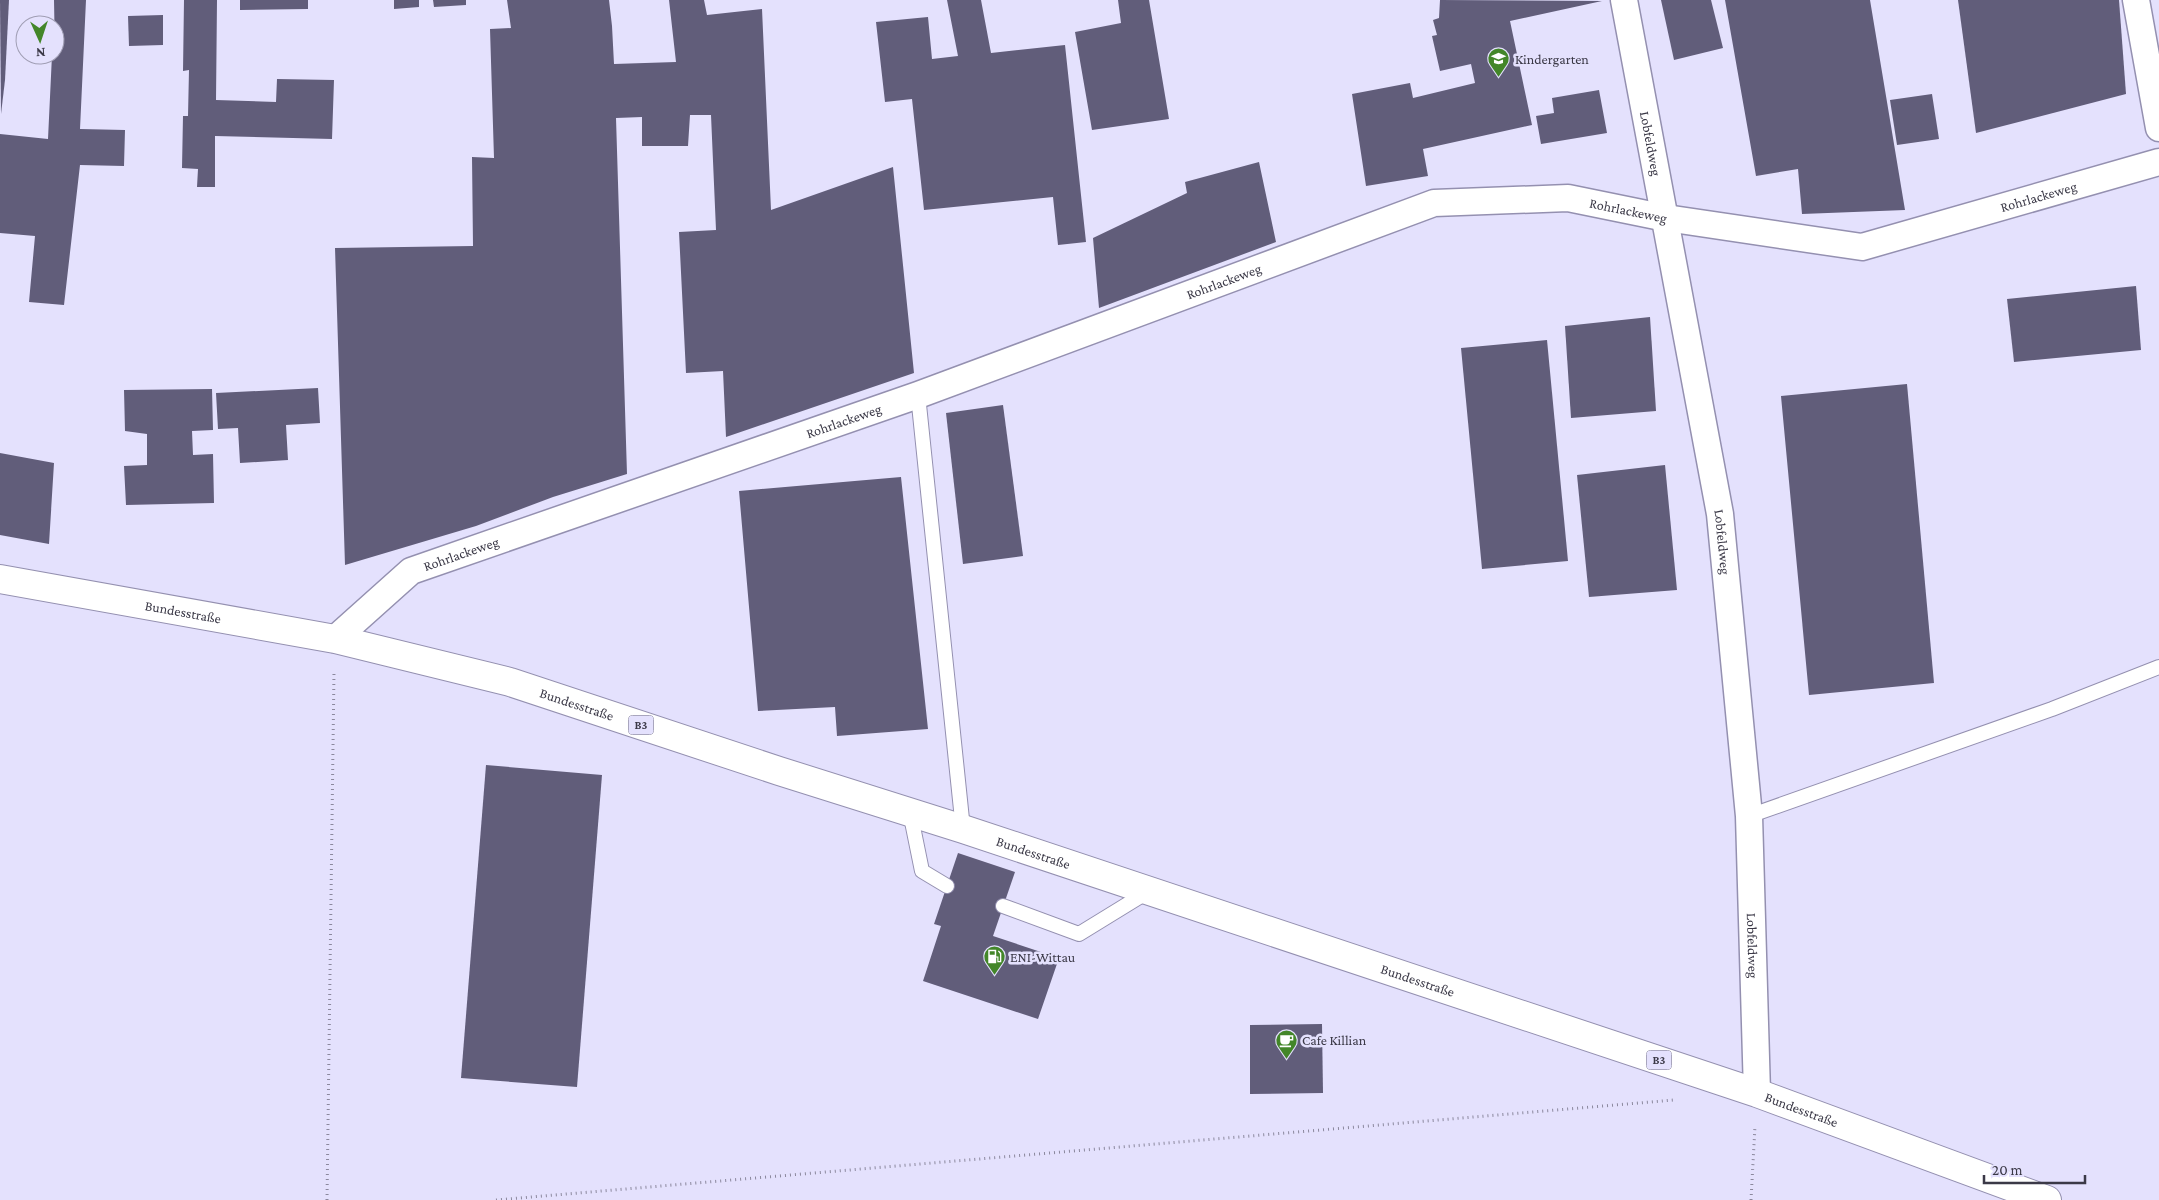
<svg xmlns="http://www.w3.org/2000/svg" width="2159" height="1200" viewBox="0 0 2159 1200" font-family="'Crimson Pro',serif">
<rect width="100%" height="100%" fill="#e4e1fd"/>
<!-- building -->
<g fill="#615d7a">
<polygon points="0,0 9,0 5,80 1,114"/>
<polygon points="54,0 86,0 80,129 125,130 124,166 80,165 64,305 29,302 35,236 0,233 0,134 48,139 52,55 55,55"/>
<polygon points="184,0 217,0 216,100 276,102 277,79 334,80 332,139 215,136 215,187 197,187 198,169 182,168 183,116 188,116 189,70 183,71"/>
<polygon points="240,0 308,0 308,9 240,10"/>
<polygon points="394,0 419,0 419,7 394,9"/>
<polygon points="433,0 466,0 466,5 434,7"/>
<polygon points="507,0 609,0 612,26 614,64 676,62 669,0 704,0 707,15 762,9 771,210 893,167 914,373 726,437 723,371 686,373 679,232 716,230 711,115 690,115 688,146 642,146 642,117 616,118 627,474 553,497 476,526 345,565 335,248 473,246 472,157 494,158 490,29 511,28"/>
<polygon points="947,0 981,0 991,53 1065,45 1086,242 1058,245 1053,197 924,210 912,99 885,102 876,22 928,17 932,59 958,56"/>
<polygon points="1118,0 1149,0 1169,119 1092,130 1075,32 1121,23"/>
<polygon points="1440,0 1602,1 1510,21 1532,125 1423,149 1428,176 1366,186 1352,94 1410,83 1413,98 1475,83 1471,64 1440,71 1432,36 1437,35 1433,20 1439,18"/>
<polygon points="1661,0 1711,0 1723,48 1674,60"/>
<polygon points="1725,0 1870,0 1905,210 1802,214 1798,169 1756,176"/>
<polygon points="1958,0 2119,0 2126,94 1976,133"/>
<polygon points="163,15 163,45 129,46 128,16"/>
<polygon points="1599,90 1607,133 1541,144 1536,116 1554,113 1552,98"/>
<polygon points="1932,94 1939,139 1897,145 1890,100"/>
<polygon points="1259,162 1276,242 1099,308 1093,238 1187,193 1185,182"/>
<polygon points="2136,286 2141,350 2014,362 2007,299"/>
<polygon points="1650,317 1656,411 1571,418 1565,326"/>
<polygon points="1547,340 1568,561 1482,569 1461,348"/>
<polygon points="1907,384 1934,683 1809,695 1781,396"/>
<polygon points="318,388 320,423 286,425 288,460 240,463 238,428 218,429 216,393"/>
<polygon points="212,389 213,430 192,431 193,455 213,454 214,503 126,505 124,466 147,465 147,434 125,431 124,390"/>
<polygon points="1003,405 1023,556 963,564 946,413"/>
<polygon points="0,453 54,463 49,544 0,535"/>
<polygon points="1665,465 1677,590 1589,597 1577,475"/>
<polygon points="901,477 928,729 837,736 835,707 758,711 739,491"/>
<polygon points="486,765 602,775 577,1087 461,1078"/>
<polygon points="958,853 1015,872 993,936 1059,958 1038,1019 923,981 941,926 934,924"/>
<polygon points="1322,1024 1323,1093 1250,1094 1250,1025"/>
</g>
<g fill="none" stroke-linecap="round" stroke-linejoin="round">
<defs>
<g id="lane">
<polyline points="918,395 963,829"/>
<polyline points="910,812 922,871 947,886"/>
<polyline points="1749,816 2052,709 2159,667"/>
<polyline points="1003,906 1079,934 1149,891"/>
</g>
<g id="street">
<path id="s1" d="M1624,0L1720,514L1749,816L1757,1093"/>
<polyline points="2136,0 2159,128"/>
<path id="s2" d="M335,639L411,571L918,395L1434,203L1568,198L1666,218L1862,247L2159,162"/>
</g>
<g id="primary">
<path id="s3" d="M0,579L335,639L510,682L779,771L963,829L1757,1093L2047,1200"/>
</g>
</defs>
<!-- lane casing -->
<use href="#lane" stroke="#9490b0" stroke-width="16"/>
<!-- street casing -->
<use href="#street" stroke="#9490b0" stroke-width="29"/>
<!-- primary casing -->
<use href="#primary" stroke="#9490b0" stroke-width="30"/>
<!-- path -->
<g stroke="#8b889d" stroke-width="3" stroke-dasharray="1 4" stroke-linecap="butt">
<polyline points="327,1200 334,671"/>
<polyline points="496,1200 1674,1100"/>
<polyline points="1751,1200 1755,1126"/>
</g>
<!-- lane -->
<use href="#lane" stroke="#fff" stroke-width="14"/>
<!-- street -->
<use href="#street" stroke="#fff" stroke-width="26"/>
<!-- primary -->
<use href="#primary" stroke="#fff" stroke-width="28"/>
</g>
<!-- icons -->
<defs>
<symbol id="school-pin" viewBox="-11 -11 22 30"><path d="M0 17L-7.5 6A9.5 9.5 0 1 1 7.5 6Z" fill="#438629" stroke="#e4e1fd"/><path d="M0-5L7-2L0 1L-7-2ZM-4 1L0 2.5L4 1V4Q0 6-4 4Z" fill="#fff"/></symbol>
<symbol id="fuel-pin" viewBox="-11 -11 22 30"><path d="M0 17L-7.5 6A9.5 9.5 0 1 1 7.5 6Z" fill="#438629" stroke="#e4e1fd"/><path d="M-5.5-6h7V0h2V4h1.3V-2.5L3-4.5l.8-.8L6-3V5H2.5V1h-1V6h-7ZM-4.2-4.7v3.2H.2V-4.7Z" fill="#fff"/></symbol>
<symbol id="cafe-pin" viewBox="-11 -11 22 30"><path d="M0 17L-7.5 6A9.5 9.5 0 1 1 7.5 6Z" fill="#438629" stroke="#e4e1fd"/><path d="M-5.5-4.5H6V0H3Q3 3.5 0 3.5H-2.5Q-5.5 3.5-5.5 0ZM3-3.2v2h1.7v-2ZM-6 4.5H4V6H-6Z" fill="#fff"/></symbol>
</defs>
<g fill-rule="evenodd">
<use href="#school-pin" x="1486" y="46" width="25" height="34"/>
<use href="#fuel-pin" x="982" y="944" width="25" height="34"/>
<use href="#cafe-pin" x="1274" y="1028" width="25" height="34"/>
</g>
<g text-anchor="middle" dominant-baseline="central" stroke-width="5" stroke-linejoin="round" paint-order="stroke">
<!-- shield labels -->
<g fill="#e4e1fd" stroke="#6e6b7e" stroke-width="1">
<rect x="628.5" y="715.5" width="25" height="19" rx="4"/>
<rect x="1646.5" y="1050.5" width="25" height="19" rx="4"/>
</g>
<g font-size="12" font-weight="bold" fill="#3b3947">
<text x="641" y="725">B3</text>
<text x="1659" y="1060">B3</text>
</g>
<!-- poi labels -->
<g font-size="14" fill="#3b3947" stroke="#e4e1fd" text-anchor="start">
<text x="1515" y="59">Kindergarten</text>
<text x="1010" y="957">ENI-Wittau</text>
<text x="1302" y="1040">Cafe Killian</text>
</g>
<!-- street labels -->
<g font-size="14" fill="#3b3947" stroke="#e4e1fd">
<text stroke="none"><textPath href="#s1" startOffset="146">Lobfeldweg</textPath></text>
<text stroke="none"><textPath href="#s2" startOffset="1805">Rohrlackeweg</textPath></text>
<text stroke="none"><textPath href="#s2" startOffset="1385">Rohrlackeweg</textPath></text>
<text stroke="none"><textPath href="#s2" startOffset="965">Rohrlackeweg</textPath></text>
<text stroke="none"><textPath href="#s2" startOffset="560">Rohrlackeweg</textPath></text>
<text stroke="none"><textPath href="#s1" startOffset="551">Lobfeldweg</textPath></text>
<text stroke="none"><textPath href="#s2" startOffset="155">Rohrlackeweg</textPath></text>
<text stroke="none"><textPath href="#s3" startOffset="186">Bundesstraße</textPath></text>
<text stroke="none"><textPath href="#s3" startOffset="591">Bundesstraße</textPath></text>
<text stroke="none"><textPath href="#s3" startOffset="1071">Bundesstraße</textPath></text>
<text stroke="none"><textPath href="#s1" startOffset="956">Lobfeldweg</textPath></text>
<text stroke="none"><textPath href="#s3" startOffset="1476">Bundesstraße</textPath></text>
<text stroke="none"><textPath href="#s3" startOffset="1881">Bundesstraße</textPath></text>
</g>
</g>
<!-- north arrow -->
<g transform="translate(40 40) rotate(177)"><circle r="24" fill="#e4e1fd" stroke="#a09eb4"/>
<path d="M0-4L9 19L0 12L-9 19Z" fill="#438629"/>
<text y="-8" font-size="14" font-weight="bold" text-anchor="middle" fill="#3b3947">N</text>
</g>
<!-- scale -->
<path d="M1984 1175v8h101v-8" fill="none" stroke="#3b3947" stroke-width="2.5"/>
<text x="1992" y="1175" font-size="15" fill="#3b3947" stroke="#e4e1fd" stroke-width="4" paint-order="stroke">20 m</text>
</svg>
